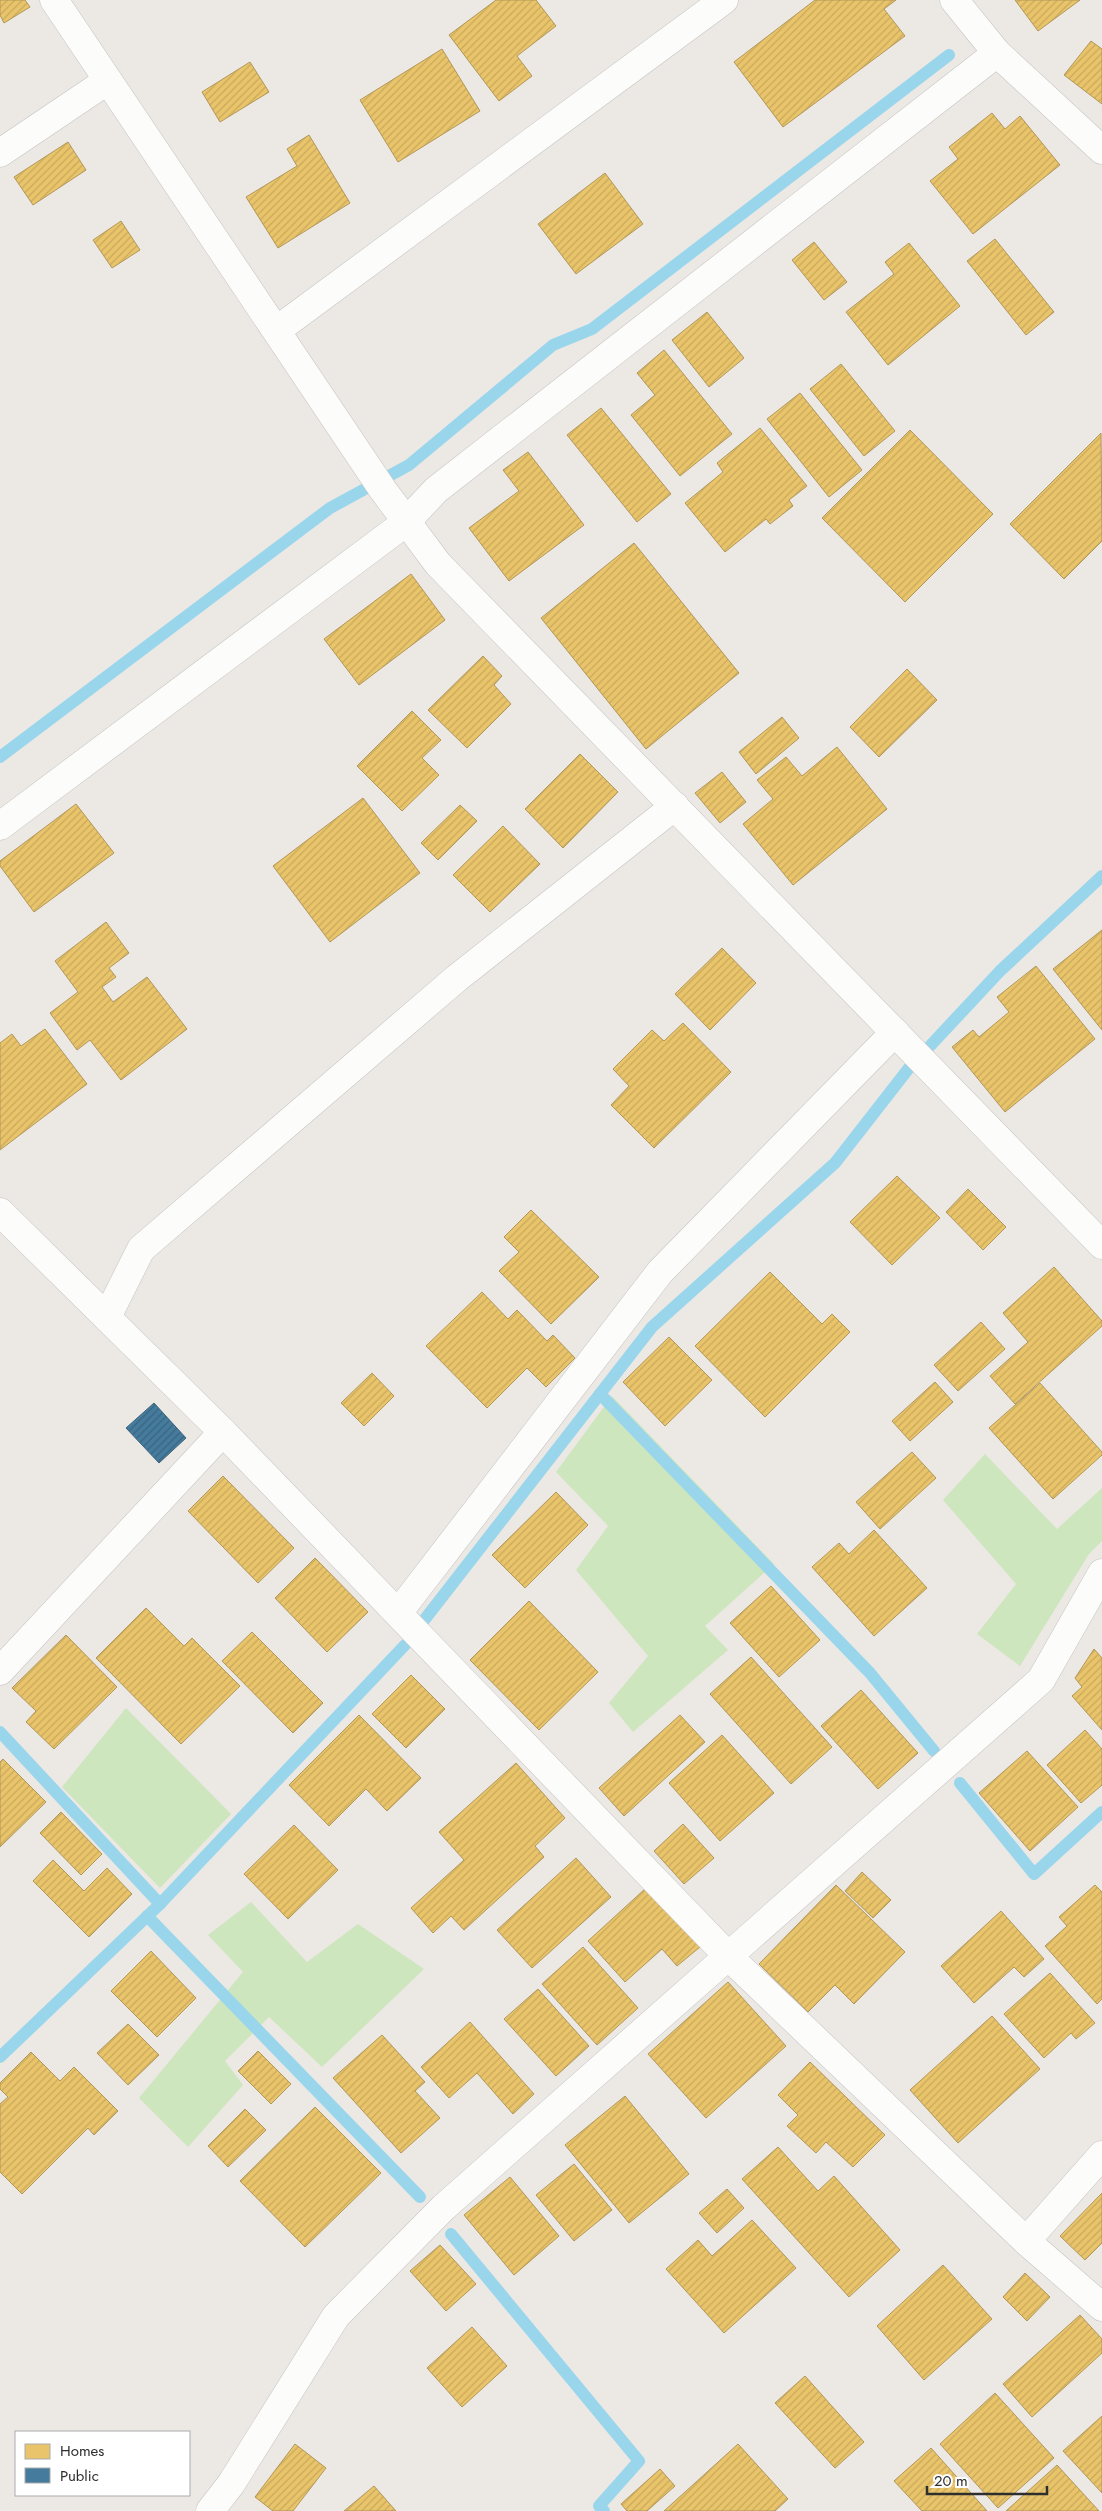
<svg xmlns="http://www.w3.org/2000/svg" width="1102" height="2511" viewBox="0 0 1102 2511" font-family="Jost,sans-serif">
<defs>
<pattern id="homes-hatch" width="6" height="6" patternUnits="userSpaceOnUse" patternTransform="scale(1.25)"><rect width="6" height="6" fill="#e9c46a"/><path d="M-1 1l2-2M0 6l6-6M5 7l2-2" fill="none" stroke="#c8a95c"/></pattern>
<pattern id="public-hatch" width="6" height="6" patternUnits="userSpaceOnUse" patternTransform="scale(1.25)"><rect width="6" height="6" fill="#457b9d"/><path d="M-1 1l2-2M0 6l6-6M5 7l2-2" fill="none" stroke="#3a6580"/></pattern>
</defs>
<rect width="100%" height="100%" fill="#ece8e4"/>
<!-- garden -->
<g fill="#cee6be">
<polygon points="612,1396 774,1564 705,1626 728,1650 633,1732 609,1703 648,1656 576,1570 608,1526 556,1472"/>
<polygon points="985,1454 1057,1529 1102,1488 1102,1541 1089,1554 1020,1666 977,1634 1016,1584 943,1500"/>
<polygon points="126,1708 231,1814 160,1888 62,1787"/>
<polygon points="251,1902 307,1962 358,1924 424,1969 322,2067 269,2017 225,2061 243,2085 188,2147 139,2098 243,1972 208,1935"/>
</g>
<!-- homes -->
<g fill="url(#homes-hatch)" stroke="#b19758">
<polygon points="0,0 25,0 30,7 4,23 0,15"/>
<polygon points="496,0 536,0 556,26 517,56 532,76 499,101 449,35"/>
<polygon points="815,0 896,0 884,9 905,36 783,127 734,62"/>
<polygon points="1015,0 1080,0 1038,31"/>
<polygon points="1091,41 1102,49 1102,104 1064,75"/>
<polygon points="442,49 480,111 398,162 360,100"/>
<polygon points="250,62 269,92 220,122 202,92"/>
<polygon points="992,113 1005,129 1020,116 1060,165 973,234 930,181 958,159 949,147"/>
<polygon points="309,135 350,203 278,248 246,197 297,166 287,149"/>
<polygon points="68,142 86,170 33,205 14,177"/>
<polygon points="605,173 643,224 576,274 538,224"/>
<polygon points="121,221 140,250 112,268 93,240"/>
<polygon points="995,239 1054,312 1026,335 967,261"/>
<polygon points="814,242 847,282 824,300 792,260"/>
<polygon points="909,243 960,306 888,365 846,312 894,274 885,262"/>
<polygon points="707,312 744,358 709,387 672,340"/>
<polygon points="664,350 732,434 680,476 631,415 655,395 637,373"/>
<polygon points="841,364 895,431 864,456 810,389"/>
<polygon points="800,393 862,470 829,497 767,419"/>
<polygon points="601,408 671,494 637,522 567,435"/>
<polygon points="760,428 807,486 789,500 793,506 770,524 766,519 725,552 685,503 723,472 717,463"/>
<polygon points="910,430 993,514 905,602 822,518"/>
<polygon points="1101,433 1102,541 1064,579 1010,524"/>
<polygon points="528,452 584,525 509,581 469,528 519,491 503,470"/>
<polygon points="634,543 739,673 646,749 541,618"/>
<polygon points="411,574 445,620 359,685 324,639"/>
<polygon points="483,656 502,676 494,685 511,704 467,748 428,710"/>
<polygon points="907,669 937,700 879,757 850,727"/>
<polygon points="412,711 441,740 422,758 439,775 402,811 357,766"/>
<polygon points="782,717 799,738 756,774 739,752"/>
<polygon points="837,747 887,809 793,885 743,824 773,799 757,780 786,757 802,776"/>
<polygon points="580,754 618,792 563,848 525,809"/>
<polygon points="722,772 746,802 720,823 695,793"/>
<polygon points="363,798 420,873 330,942 273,866"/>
<polygon points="76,804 114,853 34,912 0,866 0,861"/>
<polygon points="460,805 477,821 438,860 421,843"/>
<polygon points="503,826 540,864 490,912 453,875"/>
<polygon points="106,922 129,953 109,968 116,977 102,987 113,1002 147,977 187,1029 121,1080 90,1040 77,1050 50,1013 78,992 55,961"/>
<polygon points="1102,930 1102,1030 1053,969"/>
<polygon points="722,948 756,983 710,1030 675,994"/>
<polygon points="1036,966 1095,1039 1005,1112 952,1047 973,1030 979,1037 1009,1012 997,997"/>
<polygon points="683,1023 731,1072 654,1148 611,1105 629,1086 613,1069 652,1030 664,1041"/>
<polygon points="45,1029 87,1084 0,1150 0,1043 12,1034 21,1046"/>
<polygon points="897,1176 940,1218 892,1265 850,1222"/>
<polygon points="968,1189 1006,1227 983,1250 946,1212"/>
<polygon points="531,1210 599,1277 551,1324 499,1271 519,1252 504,1237"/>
<polygon points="1054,1267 1102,1321 1102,1326 1015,1404 990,1376 1028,1342 1003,1313"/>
<polygon points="770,1272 822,1324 832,1314 850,1332 765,1417 695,1346"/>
<polygon points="482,1292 508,1319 517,1310 547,1341 553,1335 575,1358 546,1387 527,1368 487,1408 426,1346"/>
<polygon points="981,1322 1005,1349 958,1391 934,1365"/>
<polygon points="669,1337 712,1380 665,1426 623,1382"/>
<polygon points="372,1373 394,1396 364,1426 341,1403"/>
<polygon points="935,1382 953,1402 910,1441 892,1421"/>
<polygon points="1040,1383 1102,1452 1102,1455 1053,1499 989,1428"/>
<polygon points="912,1452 936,1478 880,1529 856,1502"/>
<polygon points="223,1476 294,1548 258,1583 188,1511"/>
<polygon points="556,1492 588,1525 525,1588 492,1555"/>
<polygon points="874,1530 927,1588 874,1636 812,1567 839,1543 849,1554"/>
<polygon points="315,1558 368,1612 327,1652 275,1598"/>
<polygon points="771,1586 820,1640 779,1677 730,1623"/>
<polygon points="529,1601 598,1672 539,1730 470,1660"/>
<polygon points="146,1608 184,1646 192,1638 240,1686 181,1744 96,1658"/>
<polygon points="252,1632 323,1703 293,1733 222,1661"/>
<polygon points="66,1635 117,1687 54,1749 26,1722 36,1711 12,1688"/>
<polygon points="1094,1649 1102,1658 1102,1730 1072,1696 1082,1687 1075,1678"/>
<polygon points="751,1657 832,1747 791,1784 710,1694"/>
<polygon points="411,1675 445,1709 406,1748 372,1714"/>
<polygon points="861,1690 918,1753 878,1789 821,1726"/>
<polygon points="359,1715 421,1778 387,1811 366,1789 329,1826 289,1785"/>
<polygon points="680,1715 705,1742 624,1816 599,1788"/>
<polygon points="1085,1730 1102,1749 1102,1785 1081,1803 1047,1765"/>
<polygon points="722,1735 774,1793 720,1841 669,1783"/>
<polygon points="1027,1751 1078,1807 1030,1851 979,1793"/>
<polygon points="3,1759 46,1802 0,1847 0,1762"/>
<polygon points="516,1763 565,1818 535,1846 544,1857 464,1930 451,1916 433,1933 411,1908 464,1860 439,1832"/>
<polygon points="61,1812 102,1854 81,1875 40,1833"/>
<polygon points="683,1824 714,1858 684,1884 654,1851"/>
<polygon points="294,1825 338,1870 288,1919 244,1874"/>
<polygon points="576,1858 611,1897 532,1968 497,1930"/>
<polygon points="53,1860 84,1891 107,1868 132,1894 89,1937 33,1881"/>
<polygon points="862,1872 891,1900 873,1918 845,1891"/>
<polygon points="836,1885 905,1952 854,2004 835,1985 808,2012 759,1964"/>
<polygon points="1095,1885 1102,1892 1102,1999 1097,2004 1045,1946 1067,1926 1059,1917"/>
<polygon points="646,1888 700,1947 677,1966 662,1949 625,1982 588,1941"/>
<polygon points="1001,1911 1044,1959 1024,1977 1014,1967 974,2003 941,1966"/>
<polygon points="583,1947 638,2008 597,2045 542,1984"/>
<polygon points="151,1951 196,1998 157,2037 111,1991"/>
<polygon points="1050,1973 1095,2023 1076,2039 1071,2033 1044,2058 1004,2014"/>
<polygon points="728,1982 786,2046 706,2118 648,2054"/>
<polygon points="538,1989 589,2046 556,2076 504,2019"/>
<polygon points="992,2016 1040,2069 958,2143 910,2090"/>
<polygon points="470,2022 534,2094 513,2114 477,2073 449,2098 421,2067"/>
<polygon points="128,2024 159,2055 128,2085 97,2053"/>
<polygon points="382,2035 425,2082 415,2091 440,2118 401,2153 333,2078"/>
<polygon points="258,2051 291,2084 271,2104 238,2071"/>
<polygon points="31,2052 60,2081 74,2067 118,2111 94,2135 88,2128 22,2194 0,2172 0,2104 8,2097 0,2089 0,2083"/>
<polygon points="810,2062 885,2135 853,2167 826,2142 816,2153 787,2126 798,2115 778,2095"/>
<polygon points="625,2096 689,2174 629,2223 565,2145"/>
<polygon points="315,2107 381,2173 305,2247 240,2181"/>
<polygon points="245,2109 266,2130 228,2167 208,2146"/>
<polygon points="778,2147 818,2191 834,2176 900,2250 849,2297 742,2179"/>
<polygon points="574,2164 612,2210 574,2241 536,2195"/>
<polygon points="510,2177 559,2236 514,2275 464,2215"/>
<polygon points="727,2189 744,2208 717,2233 699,2213"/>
<polygon points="1102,2193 1102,2243 1085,2260 1060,2236"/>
<polygon points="752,2220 796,2268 724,2333 666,2269 698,2240 712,2256"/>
<polygon points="440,2245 476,2284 446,2311 410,2271"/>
<polygon points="943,2265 992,2319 924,2380 877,2326"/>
<polygon points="1025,2273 1050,2297 1027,2321 1003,2297"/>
<polygon points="1080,2315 1102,2339 1102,2353 1032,2417 1003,2384"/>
<polygon points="472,2327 507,2366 462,2407 427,2368"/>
<polygon points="805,2376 864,2442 835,2468 775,2403"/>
<polygon points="995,2393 1054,2458 998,2508 940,2444"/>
<polygon points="1102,2416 1102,2493 1063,2451"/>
<polygon points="295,2444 326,2468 293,2511 273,2511 255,2497"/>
<polygon points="738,2444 788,2499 775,2511 664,2511"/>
<polygon points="931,2448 987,2511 922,2511 894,2481"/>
<polygon points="1057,2465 1099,2511 1006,2511"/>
<polygon points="660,2469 675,2486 647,2511 627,2511 621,2504"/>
<polygon points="374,2486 396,2511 344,2511"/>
</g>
<!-- public -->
<polygon fill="url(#public-hatch)" stroke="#3e647c" points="154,1403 186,1438 159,1463 126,1428"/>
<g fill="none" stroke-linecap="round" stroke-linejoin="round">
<!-- stream -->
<g stroke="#99d6ec" stroke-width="12">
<polyline points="0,757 330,508 409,465 553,345 592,329 949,55"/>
<polyline points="930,1046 1000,971 1102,876"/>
<polyline points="600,1394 870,1673 934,1751"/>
<polyline points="425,1619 652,1327 835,1163 909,1068"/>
<polyline points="0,1732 160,1904"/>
<polyline points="960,1783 1034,1874 1102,1812"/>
<polyline points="147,1916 420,2197"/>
<polyline points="0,2057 160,1904 405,1645"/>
<polyline points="451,2234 639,2461 599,2506 604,2511"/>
</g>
<defs>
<g id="minor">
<polyline points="54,0 383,490 438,564 1102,1245"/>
<polyline points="954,0 997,53 1102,150"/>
<polyline points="0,153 107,81"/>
<polyline points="277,330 724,0"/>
<polyline points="0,826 405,523 436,490 997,53"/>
<polyline points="0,1212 223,1432 729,1957 1026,2241 1102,2307"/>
<polyline points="107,1317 141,1249 457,978 675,806"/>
<polyline points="398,1613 660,1272 895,1032"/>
<polyline points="0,1671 223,1432"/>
<polyline points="1026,2241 1102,2155"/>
<polyline points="210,2511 231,2484 336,2316 444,2207 1041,1680 1102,1573"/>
</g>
</defs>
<!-- minor casing -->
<use href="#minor" stroke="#c5c4c5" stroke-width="29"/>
<!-- minor -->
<use href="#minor" stroke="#fcfcfb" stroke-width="28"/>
</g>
<!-- legend -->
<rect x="15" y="2431" width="175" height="65" fill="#ffffff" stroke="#ababab"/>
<rect x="25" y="2444" width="25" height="15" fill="#e9c46a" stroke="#ababab"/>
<text x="60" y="2456" font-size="15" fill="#2e2e2e">Homes</text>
<rect x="25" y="2468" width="25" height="15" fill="#457b9d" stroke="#ababab"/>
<text x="60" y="2481" font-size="15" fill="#2e2e2e">Public</text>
<!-- scale -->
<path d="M927 2486v8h120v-8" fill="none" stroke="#2e2e2e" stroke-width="2.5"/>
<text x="934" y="2486" font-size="15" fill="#2e2e2e" stroke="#ffffff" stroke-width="4" paint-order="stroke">20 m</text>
</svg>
